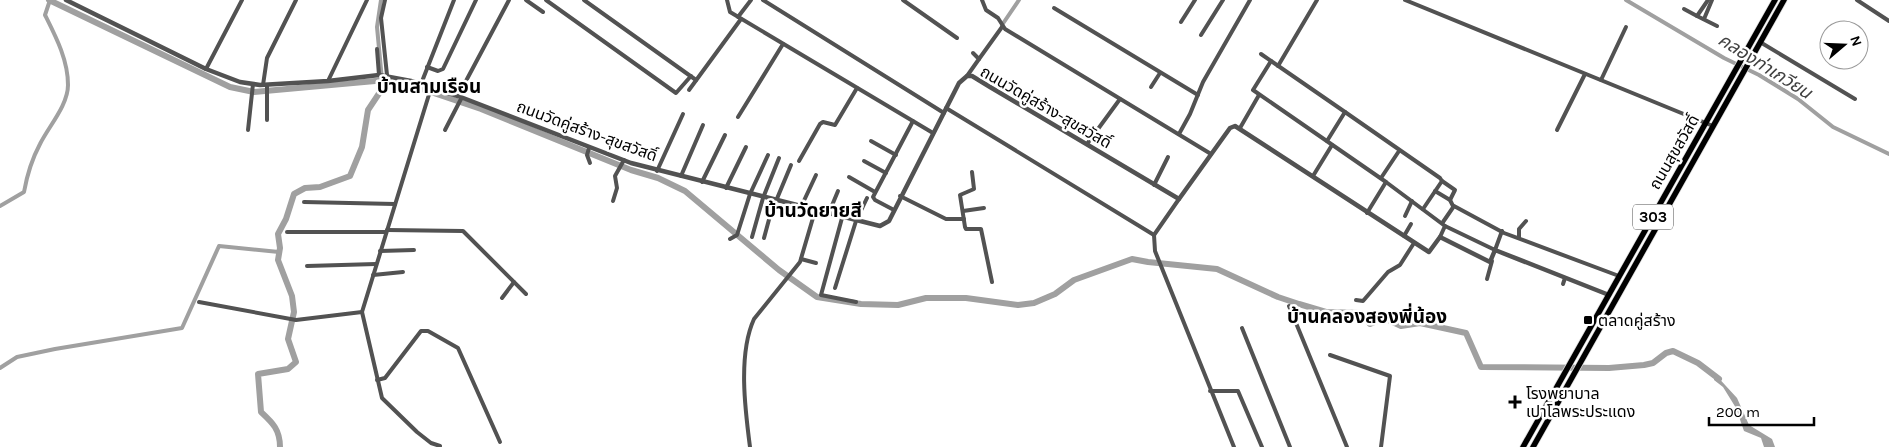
<svg xmlns="http://www.w3.org/2000/svg" width="1889" height="447" viewBox="0 0 1889 447" font-family="Karla,'Noto Sans Thai',sans-serif">
<rect width="100%" height="100%" fill="#fff"/>
<!-- water -->
<polygon fill="#a0a0a0" points="1714,373 1737,398 1749,425 1772,439 1775,447 1764,447 1761,438 1744,431 1736,408 1723,387 1714,380"/>
<g fill="none" stroke-linecap="round" stroke-linejoin="round">
<!-- canal -->
<g stroke="#a0a0a0" stroke-width="4">
<polyline points="381,0 377,27 382,80"/>
<polyline points="1626,0 1724,58 1759,75 1798,99 1833,127 1889,154"/>
<polyline points="1002,25 1019,0"/>
<path d="M0,206L24,192C27,175 32,159 40,144C49,126 68,105 68,85C68,60 56,37 45,15L50,0"/>
<polyline points="0,368 17,357 55,349 182,328 219,246 279,252"/>
</g>
<!-- river -->
<g stroke="#a0a0a0" stroke-width="6">
<polyline points="49,0 230,87 254,92 386,80 416,87 481,109 631,170 658,178 685,191 779,270 817,297 861,304 898,305 926,298 966,298 1018,305 1034,303 1055,294 1074,280 1132,259 1148,262 1217,269 1278,297 1299,304 1326,312 1361,313 1370,324 1384,318 1401,326 1420,323 1466,333 1481,367 1609,368 1644,365 1653,363 1666,353 1673,351 1698,363 1719,379"/>
<path d="M280,447C280,430 273,423 261,412L258,374L288,369L296,362L288,339L294,312L292,296L278,260L280,248L278,234L286,219L294,194L305,188L320,187L350,176L362,147L368,110L380,92L382,80"/>
</g>
<defs>
<g id="primary">
<polyline points="1523,447 1775,0"/>
<polyline points="1533,447 1784,0"/>
</g>
</defs>
<!-- primary casing -->
<use href="#primary" stroke="#dbdbdb" stroke-width="7"/>
<!-- minor -->
<g stroke="#525252" stroke-width="4">
<polyline points="385,0 381,18 387,75"/>
<polyline points="526,0 543,12"/>
<polyline points="546,0 676,93 691,76"/>
<polyline points="584,0 696,80"/>
<polyline points="727,0 730,12 933,133"/>
<polyline points="763,0 944,113"/>
<polyline points="903,0 957,38"/>
<polyline points="982,0 986,10 998,18 1005,29 1211,154"/>
<polyline points="1405,0 1713,126"/>
<polyline points="1708,0 1697,16 1717,26"/>
<polyline points="1857,0 1889,21"/>
<polyline points="1054,8 1198,95"/>
<polyline points="1684,9 1697,16"/>
<polyline points="738,17 751,0"/>
<polyline points="1704,19 1712,0"/>
<polyline points="1181,22 1195,0"/>
<polyline points="1201,35 1223,0"/>
<polyline points="1760,42 1855,99"/>
<polyline points="377,49 379,75"/>
<polyline points="1261,54 1345,112"/>
<polyline points="979,59 1002,27"/>
<polyline points="1271,61 1253,90 1386,182 1445,226 1495,250 1502,231"/>
<polyline points="1278,66 1317,0"/>
<polyline points="427,67 438,71 443,69 476,0"/>
<polyline points="206,69 242,0"/>
<polyline points="967,76 979,59 973,53"/>
<polyline points="1601,80 1626,27"/>
<polyline points="328,81 367,0"/>
<polyline points="421,84 454,0"/>
<polyline points="263,85 267,58 296,0"/>
<polyline points="267,85 267,120"/>
<polyline points="1151,87 1160,73"/>
<polyline points="689,90 741,19"/>
<polyline points="458,96 509,0"/>
<polyline points="946,108 1154,235"/>
<polyline points="738,117 783,44"/>
<polyline points="1240,128 1259,95"/>
<polyline points="248,130 253,84"/>
<polyline points="445,130 462,97"/>
<polyline points="1557,130 1585,74"/>
<polyline points="1179,134 1190,114 1203,82 1250,0"/>
<polyline points="871,141 896,155"/>
<polyline points="1327,141 1345,112 1440,178 1442,181 1423,209"/>
<polyline points="1087,144 1120,99"/>
<polyline points="589,148 587,155 590,163"/>
<polyline points="799,161 820,124 823,122 835,125 857,88"/>
<polyline points="864,161 886,173"/>
<polyline points="657,171 683,114"/>
<polyline points="972,172 974,189 960,195 965,227 966,229 981,229 992,282"/>
<polyline points="681,176 703,125"/>
<polyline points="1313,176 1332,145"/>
<polyline points="849,177 875,192"/>
<polyline points="1381,178 1399,151"/>
<polyline points="1442,181 1455,190 1450,200"/>
<polyline points="702,182 725,135"/>
<polyline points="1154,185 1168,157"/>
<polyline points="726,188 746,147"/>
<polyline points="1435,191 1450,200 1453,206"/>
<polyline points="900,196 946,219 964,219"/>
<polyline points="1179,199 1154,235 1155,251 1234,447"/>
<polyline points="613,201 617,188 615,176 624,160"/>
<polyline points="776,201 791,165"/>
<polyline points="304,202 395,204"/>
<polyline points="801,207 816,175"/>
<polyline points="894,210 875,200 873,197 913,121"/>
<polyline points="963,211 984,208"/>
<polyline points="1367,213 1386,182"/>
<polyline points="828,215 838,191"/>
<polyline points="1405,216 1412,201"/>
<polyline points="842,218 821,295 856,302"/>
<polyline points="1443,222 1454,206 1504,233 1619,276"/>
<polyline points="387,230 463,231 526,294"/>
<polyline points="287,232 386,232"/>
<polyline points="1404,236 1411,224"/>
<polyline points="752,237 763,198 779,158"/>
<polyline points="1440,237 1445,226"/>
<polyline points="764,238 774,201"/>
<polyline points="1519,238 1519,229 1526,221"/>
<polyline points="730,239 737,235 750,194 768,155"/>
<polyline points="380,251 414,250"/>
<polyline points="801,259 816,263"/>
<polyline points="307,266 376,264"/>
<polyline points="373,275 403,272"/>
<polyline points="1487,279 1492,261"/>
<polyline points="1563,284 1565,278"/>
<polyline points="835,288 856,221 867,198"/>
<polyline points="502,298 514,282"/>
<polyline points="1356,300 1363,301 1388,272 1400,265 1414,243"/>
<polyline points="199,302 296,320 362,312 431,88"/>
<polyline points="1289,306 1347,447"/>
<polyline points="362,312 382,398 417,432 431,443 440,446"/>
<polyline points="1242,328 1290,447"/>
<polyline points="1330,355 1390,376 1381,447"/>
<polyline points="377,380 385,378 421,331 428,331 458,348 500,442"/>
<polyline points="1210,391 1238,391 1262,447"/>
<path d="M750,447C745,409 738,354 754,319L800,262L815,211"/>
</g>
<!-- tertiary -->
<polyline stroke="#525252" stroke-width="4.5" points="66,0 206,69 240,82 260,85 328,81 379,75 411,81 458,96 631,163 880,226 889,221 959,83 967,76 972,76 990,87 1179,199 1230,128 1235,126 1429,252 1440,237 1490,262 1495,250 1609,295"/>
<!-- primary -->
<use href="#primary" stroke="#000" stroke-width="5.5"/>
</g>
<!-- markers -->
<g fill="#000" stroke="#fff" stroke-width="2">
<rect x="1583" y="315" width="10" height="10" rx="2.5"/>
<path d="M1512.5 394.5h5v5h5v5h-5v5h-5v-5h-5v-5h5z"/>
</g>
<g text-anchor="middle" dominant-baseline="central" stroke-width="5" stroke-linejoin="round" paint-order="stroke">
<!-- shield labels -->
<rect fill="#fff" stroke="#4c4c4c" stroke-width="1" x="1633" y="204.5" width="40" height="25" rx="4"/>
<g font-size="15" font-weight="bold" fill="#000">
<text x="1653" y="217">303</text>
</g>
<!-- street labels -->
<g font-size="16" fill="#000" stroke="#fff">
<text transform="translate(1046 107) rotate(30)">ถนนวัดคู่สร้าง-สุขสวัสดิ์</text>
<text transform="translate(587 131) rotate(20)">ถนนวัดคู่สร้าง-สุขสวัสดิ์</text>
<text transform="translate(1674 152) rotate(-60)">ถนนสุขสวัสดิ์</text>
</g>
<!-- poi labels -->
<g font-size="16" fill="#000" stroke="#fff" text-anchor="start">
<text x="1598" y="320">ตลาดคู่สร้าง</text>
<text x="1526" y="393">โรงพยาบาล<tspan x="1526" dy="18">เปาโลพระประแดง</tspan></text>
</g>
<!-- water labels -->
<g font-size="18" font-style="italic" fill="#414141" stroke="#fff">
<text transform="translate(1765 66) rotate(32)">คลองท่าเกวียน</text>
</g>
<!-- quarter labels -->
<g font-size="19" font-weight="bold" fill="#000" stroke="#fff">
<text x="429" y="87">บ้านสามเรือน</text>
<text x="813" y="211">บ้านวัดยายสี</text>
<text x="1367" y="317">บ้านคลองสองพี่น้อง</text>
</g>
</g>
<!-- north arrow -->
<g transform="translate(1844 45) rotate(71)"><circle r="24" fill="#ffffff" stroke="#999999"/>
<path d="M0-4L9 19L0 12L-9 19Z" fill="#000000"/>
<text y="-8" font-size="14" font-weight="bold" text-anchor="middle" fill="#000000">N</text>
</g>
<!-- scale -->
<path d="M1709 417v8h105v-8" fill="none" stroke="#000000" stroke-width="2.5"/>
<text x="1716" y="417" font-size="15" fill="#000000" stroke="#ffffff" stroke-width="4" paint-order="stroke">200 m</text>
</svg>
